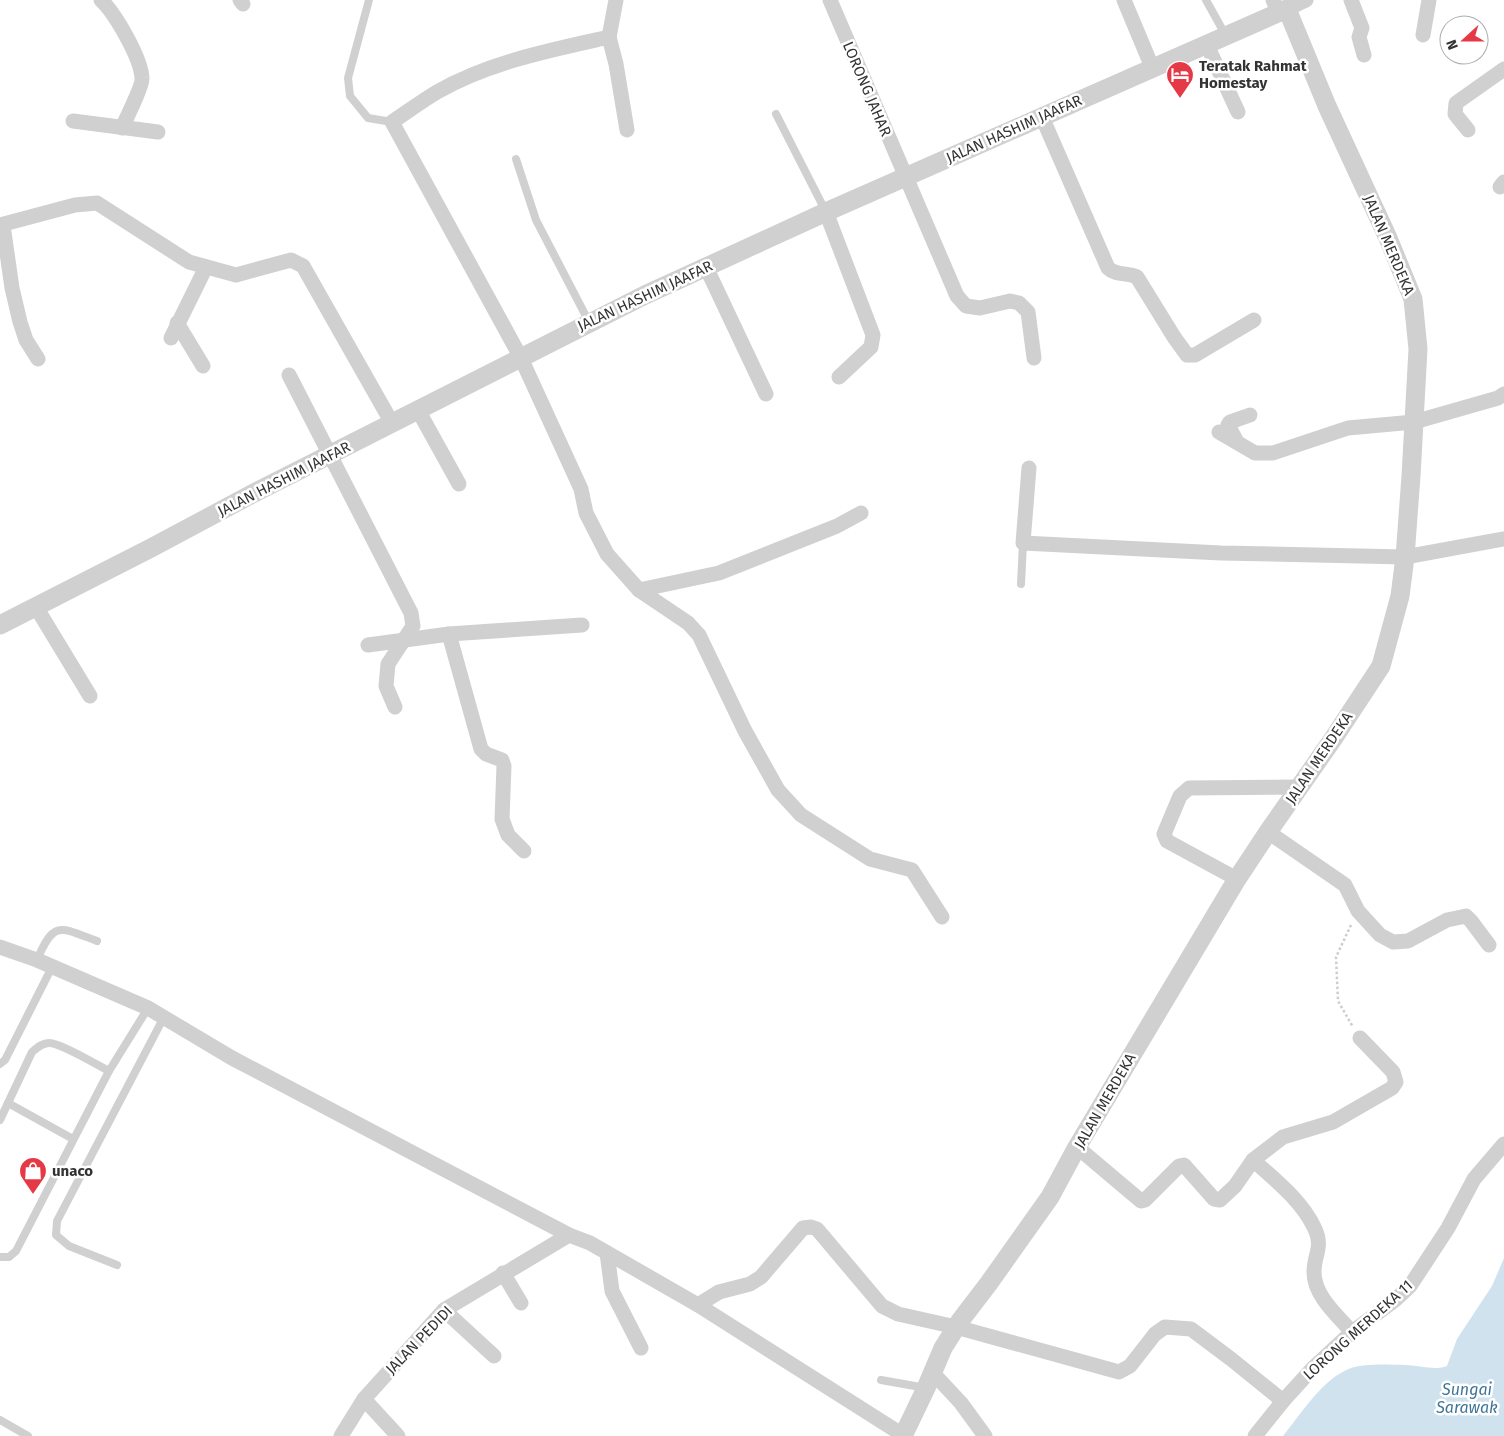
<svg xmlns="http://www.w3.org/2000/svg" width="1504" height="1436" viewBox="0 0 1504 1436" font-family="'Fira Sans',sans-serif">
<rect width="100%" height="100%" fill="#fff"/>
<!-- water -->
<path fill="#cfe2ee" d="M1504,1258V1436H1283C1301,1414 1323,1378 1351,1368C1367,1363 1388,1365 1405,1365C1418,1365 1435,1371 1447,1366L1457,1339L1492,1286Z"/>
<g fill="none" stroke-linecap="round" stroke-linejoin="round">
<!-- path -->
<polyline stroke="#cdcdcd" stroke-width="2.5" stroke-dasharray="2.5 2.5" stroke-linecap="butt" points="1351,925 1336,957 1338,1001 1353,1027"/>
<!-- service -->
<g stroke="#d0d0d0" stroke-width="8">
<polyline points="369,0 348,78 350,96 368,118 392,122"/>
<polyline points="1206,0 1226,36"/>
<polyline points="776,114 826,212"/>
<polyline points="516,159 536,220 589,322"/>
<polyline points="1021,584 1023,543"/>
<path d="M37,960C54,920 60,927 97,941"/>
<polyline points="0,1064 5,1060 52,967"/>
<polyline points="8,1103 73,1139"/>
<path d="M0,1120L32,1052C37,1048 42,1043 49,1043C61,1043 97,1065 109,1071"/>
<polyline points="0,1257 9,1257 16,1251 109,1071 148,1008"/>
<polyline points="117,1265 69,1246 56,1235 57,1221 164,1017"/>
<polyline points="881,1380 926,1388"/>
<polyline points="0,1420 28,1436"/>
</g>
<!-- minor -->
<g stroke="#d0d0d0" stroke-width="15">
<path d="M101,0C115,13 141,58 142,78C143,85 126,119 122,128"/>
<polyline points="240,0 243,4"/>
<polyline points="616,0 609,37 616,64 627,130"/>
<polyline points="830,0 957,296 966,306 980,308 1010,301 1019,303 1028,312 1034,358"/>
<polyline points="1124,0 1152,67"/>
<polyline points="1273,0 1279,13"/>
<polyline points="1351,0 1362,28 1359,37 1364,55"/>
<polyline points="1287,9 1306,0"/>
<polyline points="1423,35 1429,0"/>
<path d="M609,37C551,50 489,62 437,92C422,101 407,112 392,122L521,358L581,489L586,513L607,554L639,590L688,623L699,635L745,731L778,790L801,815L870,859L912,870L942,917"/>
<polyline points="1206,43 1238,112"/>
<path d="M1042,117L1108,268C1116,276 1127,272 1137,277L1174,337L1187,355H1195L1254,320"/>
<polyline points="73,121 158,132"/>
<polyline points="1468,130 1455,114 1456,103 1504,69"/>
<polyline points="1500,187 1504,182"/>
<polyline points="826,212 873,335 871,347 839,377"/>
<polyline points="0,225 75,205 97,203 189,262 236,275 291,260 303,266 392,423"/>
<polyline points="3,225 12,288 20,322 26,340 38,359"/>
<polyline points="706,267 766,394"/>
<polyline points="177,323 203,366"/>
<polyline points="171,338 206,267"/>
<polyline points="289,375 411,613 413,626 388,664 386,686 395,707"/>
<polyline points="418,410 459,484"/>
<polyline points="1219,432 1255,453 1273,453 1348,428 1414,422 1498,398 1504,394"/>
<polyline points="1237,442 1228,425 1230,422 1250,415"/>
<polyline points="1029,468 1023,543 1221,553 1405,557 1504,539"/>
<polyline points="639,590 719,573 837,526 861,513"/>
<polyline points="36,607 90,696"/>
<polyline points="449,634 481,749 486,754 502,760 504,766 502,819 508,835 524,851"/>
<polyline points="368,645 449,634 582,625"/>
<polyline points="1268,832 1345,885 1358,911 1380,935 1393,942 1408,941 1447,920 1466,916 1471,921 1489,945"/>
<polyline points="1237,879 1167,841 1164,834 1180,796 1189,788 1301,787"/>
<polyline points="0,947 37,960 148,1008 232,1058 569,1235 590,1243 698,1305 903,1435"/>
<polyline points="1077,1147 1141,1201 1145,1200 1179,1166 1184,1165 1214,1199 1220,1200 1235,1186 1253,1160 1283,1137 1333,1122 1392,1088 1396,1082 1393,1072 1360,1038"/>
<path d="M1253,1160C1275,1180 1301,1200 1314,1227C1324,1247 1314,1254 1314,1272C1314,1296 1337,1315 1352,1332"/>
<polyline points="607,1253 612,1291 641,1348"/>
<polyline points="503,1273 521,1303"/>
<polyline points="698,1305 719,1292 750,1284 761,1277 803,1228 811,1227 817,1229 882,1306 898,1314 956,1327 1119,1372 1130,1366 1155,1334 1165,1327 1191,1329 1231,1359 1283,1401"/>
<polyline points="444,1310 494,1356"/>
<polyline points="933,1373 961,1403 985,1436"/>
<polyline points="364,1399 398,1436"/>
<polyline points="341,1436 364,1399 444,1310 569,1235"/>
<polyline points="1255,1436 1283,1401 1313,1368 1352,1332 1395,1300 1410,1286 1448,1228 1474,1179 1504,1144"/>
</g>
<!-- tertiary -->
<polyline stroke="#d0d0d0" stroke-width="19" points="0,625 151,548 254,493 645,295 826,212 1287,9 1327,106 1388,238 1413,299 1418,349 1411,476 1405,557 1400,596 1381,666 1333,739 1268,832 1237,879 1077,1147 1050,1197 989,1283 960,1321 943,1348 926,1388 903,1436"/>
</g>
<!-- icons -->
<defs>
<symbol id="hotel-pin" viewBox="-11 -11 22 30"><path d="M0 17L-7.5 6A9.5 9.5 0 1 1 7.5 6Z" fill="#e63946" stroke="#fff"/><path d="M-6-4.5h1.5V1H6V5H4.5V3h-9V5H-6ZM-4 0a1.8 1.8 0 1 1 3.6 0ZM.5 0V-2.5h3Q6-2.5 6 0Z" fill="#fff"/></symbol>
<symbol id="shop-pin" viewBox="-11 -11 22 30"><path d="M0 17L-7.5 6A9.5 9.5 0 1 1 7.5 6Z" fill="#e63946" stroke="#fff"/><path d="M-5-2.5h2.3a2.7 3.5 0 0 1 5.4 0H5L5.5 6h-11ZM-1.5-2.5h3a1.5 2.3 0 0 0-3 0Z" fill="#fff"/></symbol>
</defs>
<g fill-rule="evenodd">
<use href="#hotel-pin" x="1164" y="59" width="32" height="43"/>
<use href="#shop-pin" x="17" y="1155" width="32" height="43"/>
</g>
<g text-anchor="middle" dominant-baseline="central" stroke-width="5" stroke-linejoin="round" paint-order="stroke">
<!-- poi labels -->
<g font-size="15" font-weight="bold" fill="#333" stroke="#fff" text-anchor="start">
<text x="1199" y="66">Teratak Rahmat<tspan x="1199" dy="17">Homestay</tspan></text>
<text x="52" y="1171">unaco</text>
</g>
<!-- street labels -->
<g font-size="15" fill="#333" stroke="#fff">
<text transform="translate(867 89) rotate(67)">LORONG JAHAR</text>
<text transform="translate(1014 129) rotate(-24)">JALAN HASHIM JAAFAR</text>
<text transform="translate(1389 245) rotate(67)">JALAN MERDEKA</text>
<text transform="translate(645 296) rotate(-25)">JALAN HASHIM JAAFAR</text>
<text transform="translate(284 479) rotate(-27)">JALAN HASHIM JAAFAR</text>
<text transform="translate(1319 758) rotate(-56)">JALAN MERDEKA</text>
<text transform="translate(1105 1101) rotate(-60)">JALAN MERDEKA</text>
<text transform="translate(1358 1330) rotate(-42)">LORONG MERDEKA 11</text>
<text transform="translate(419 1340) rotate(-46)">JALAN PEDIDI</text>
</g>
<!-- water labels -->
<g font-size="16" font-style="italic" fill="#3f7597" stroke="#fff">
<text x="1467" y="1389">Sungai<tspan x="1467" dy="18">Sarawak</tspan></text>
</g>
</g>
<!-- north arrow -->
<g transform="translate(1464 40) rotate(249)"><circle r="24" fill="#ffffff" stroke="#adadad"/>
<path d="M0-4L9 19L0 12L-9 19Z" fill="#e63946"/>
<text y="-8" font-size="14" font-weight="bold" text-anchor="middle" fill="#333333">N</text>
</g>
</svg>
